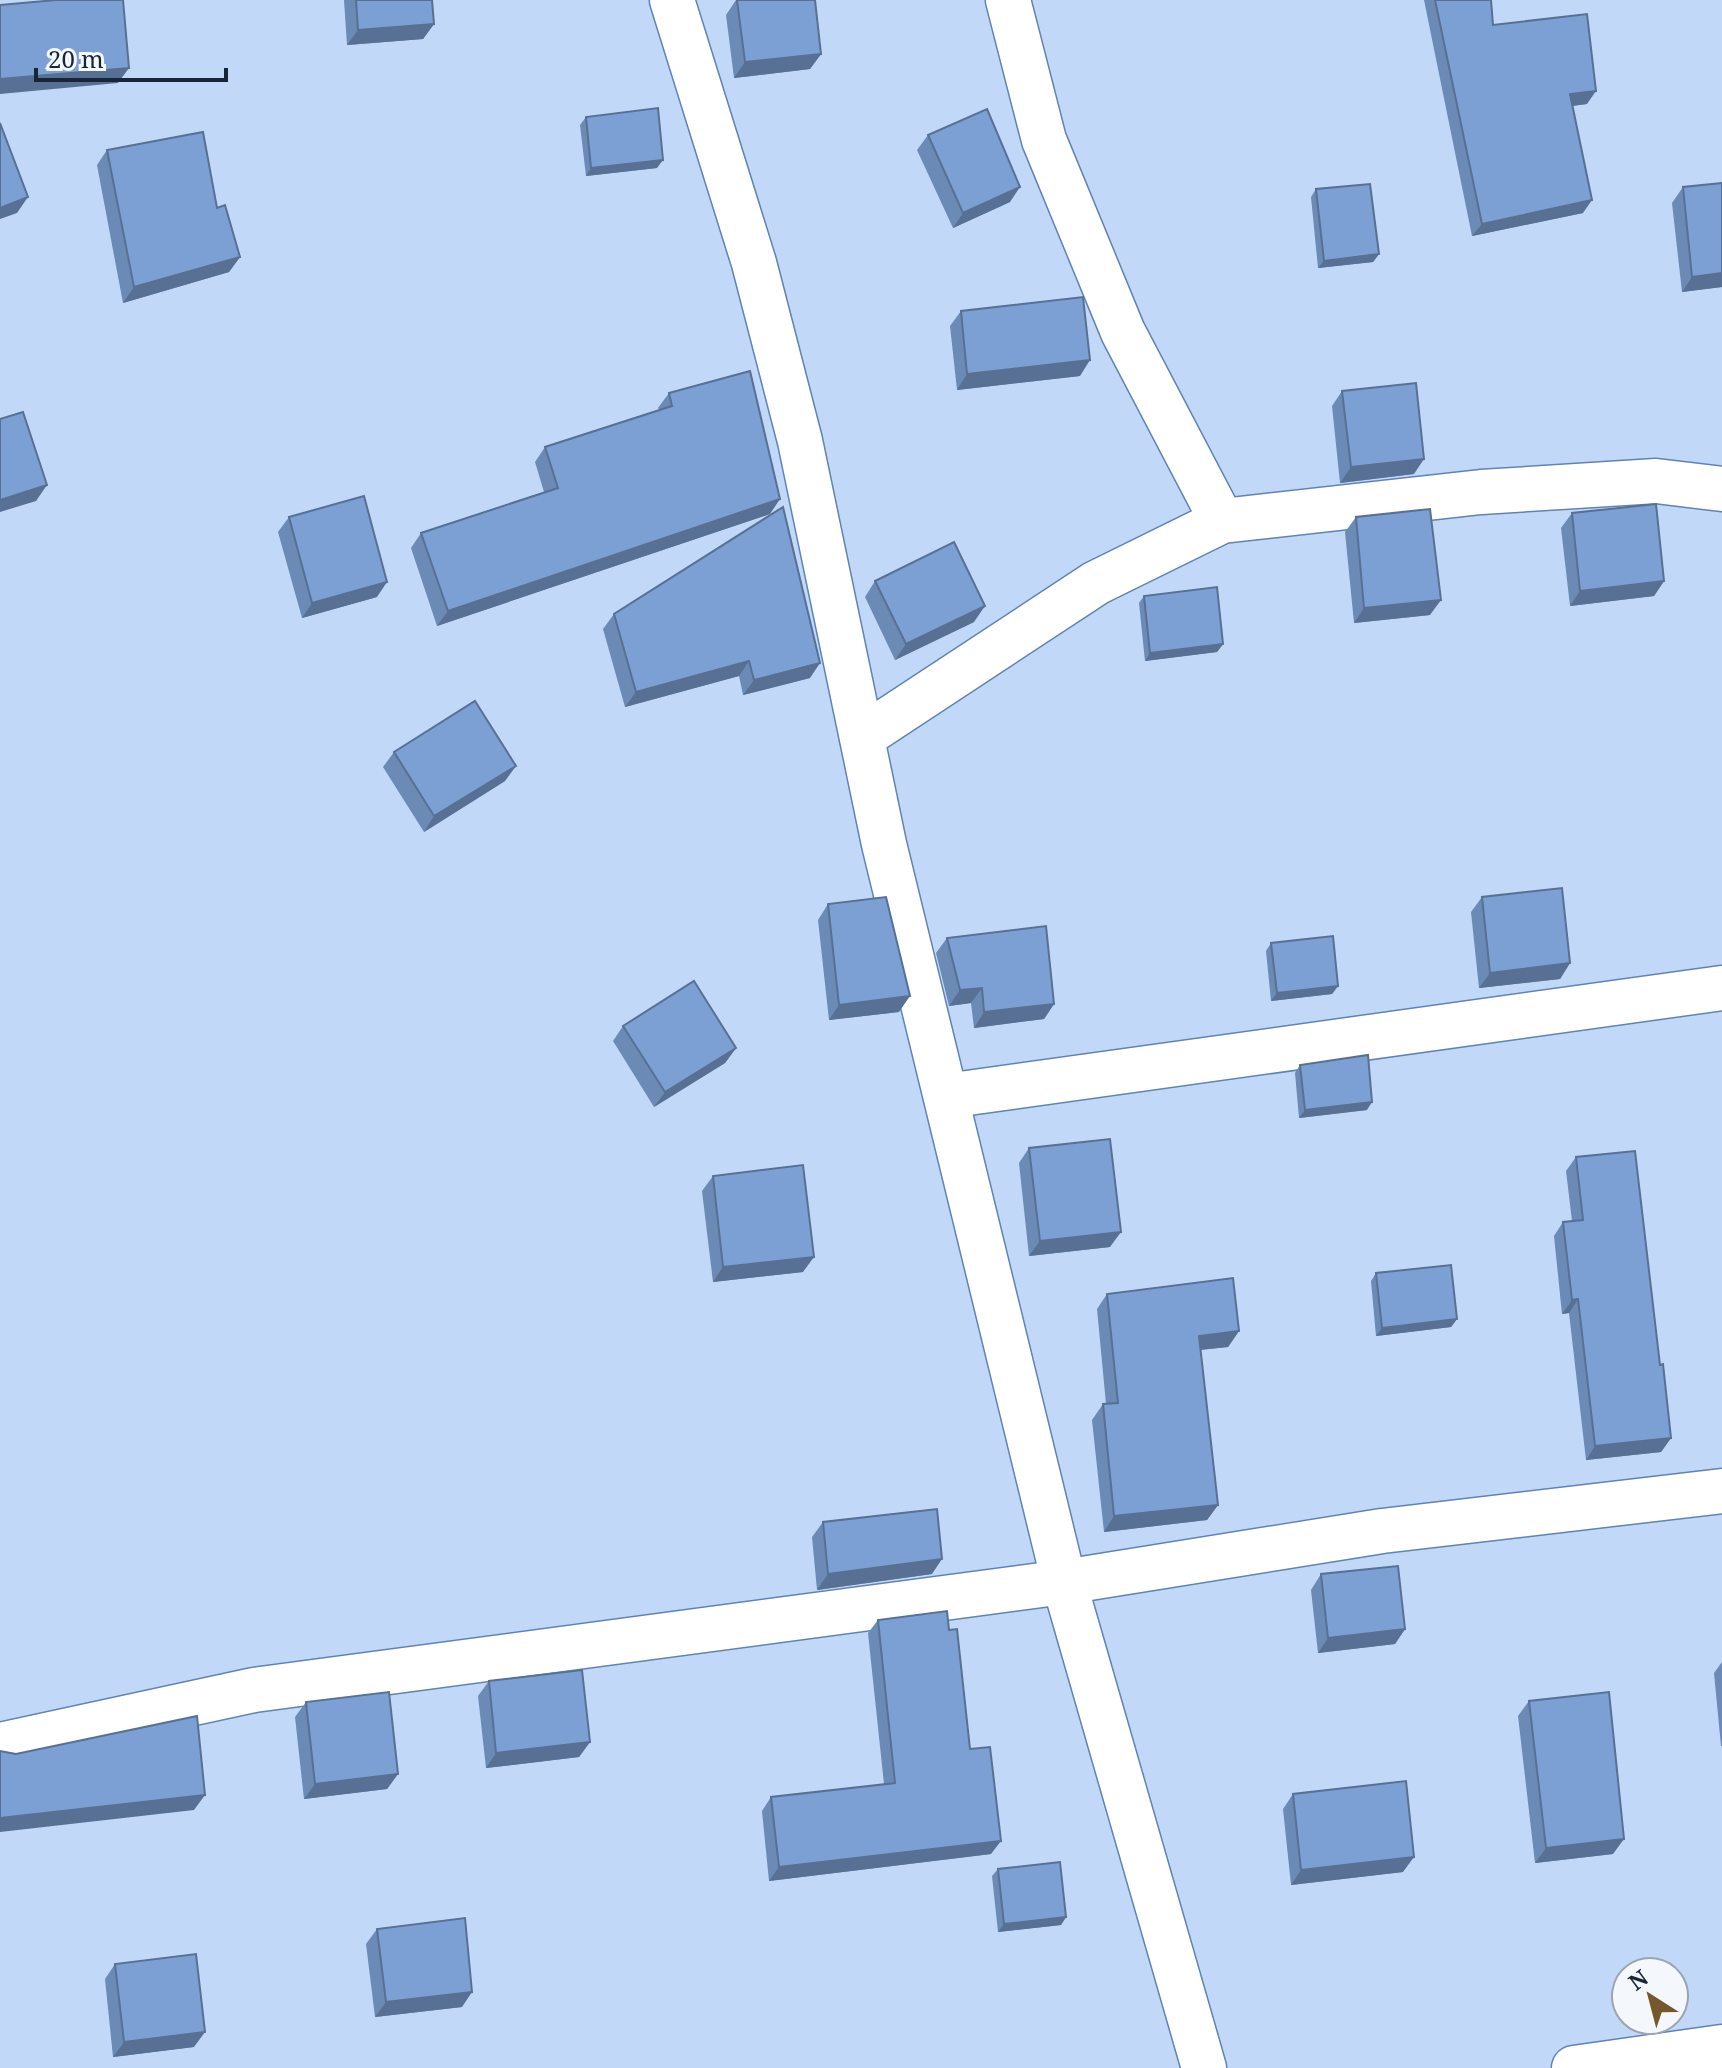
<svg xmlns="http://www.w3.org/2000/svg" width="1722" height="2068" viewBox="0 0 1722 2068" font-family="'Noto Serif',serif">
<rect width="100%" height="100%" fill="#c2d8f8"/>
<g fill="none" stroke-linecap="round" stroke-linejoin="round">
<defs>
<g id="street">
<polyline points="672,0 754,263 800,441 884,844 1064,1582 1204,2068"/>
<polyline points="1008,0 1044,140 1123,332 1222,521"/>
<polyline points="862,737 1096,583 1222,521 1481,492 1656,481 1722,489"/>
<polyline points="946,1096 1722,988"/>
<polyline points="0,1745 254,1690 1064,1582 1382,1531 1722,1491"/>
<polyline points="1574,2068 1722,2047"/>
</g>
</defs>
<!-- street casing -->
<use href="#street" stroke="#6083b3" stroke-width="47"/>
<!-- street -->
<use href="#street" stroke="#fff" stroke-width="44"/>
</g>
<!-- wall -->
<g fill="#6b8ab5">
<polygon points="344,0 432,0 434,24 423,39 347,45"/>
<polygon points="736,0 821,54 810,69 734,78 726,15"/>
<polygon points="1424,0 1491,0 1493,25 1587,104 1573,106 1583,213 1472,236"/>
<polygon points="586,117 657,168 586,176 580,125"/>
<polygon points="928,135 1010,202 953,228 917,150"/>
<polygon points="107,150 217,208 240,257 229,272 123,303 97,165"/>
<polygon points="1722,183 1722,287 1682,292 1672,203 1683,187"/>
<polygon points="1316,189 1379,254 1373,262 1318,268 1311,197"/>
<polygon points="961,311 1080,376 957,390 950,326"/>
<polygon points="1342,391 1414,474 1340,483 1332,406"/>
<polygon points="669,393 770,514 437,626 411,548 421,533 544,492 535,462 545,447 659,410 658,408"/>
<polygon points="1572,513 1664,581 1654,596 1570,606 1561,528"/>
<polygon points="289,517 377,597 302,618 278,532"/>
<polygon points="1356,517 1430,615 1354,623 1345,532"/>
<polygon points="875,581 974,622 895,660 865,597"/>
<polygon points="1144,596 1223,644 1217,652 1145,661 1139,603"/>
<polygon points="614,614 810,678 743,695 739,676 625,707 603,629"/>
<polygon points="394,752 505,781 424,832 383,767"/>
<polygon points="1482,897 1570,963 1560,979 1479,988 1471,912"/>
<polygon points="828,904 899,1012 829,1020 818,920"/>
<polygon points="947,938 1054,1004 1044,1019 974,1028 971,1003 949,1006 936,953"/>
<polygon points="1271,943 1338,986 1332,994 1271,1001 1266,951"/>
<polygon points="623,1026 736,1048 725,1063 654,1107 613,1041"/>
<polygon points="1300,1065 1367,1110 1299,1118 1295,1073"/>
<polygon points="1029,1148 1110,1247 1029,1256 1019,1163"/>
<polygon points="1576,1157 1660,1365 1671,1438 1661,1452 1586,1460 1569,1313 1562,1314 1554,1236 1563,1222 1572,1221 1566,1171"/>
<polygon points="713,1176 803,1272 713,1282 702,1191"/>
<polygon points="1376,1273 1457,1319 1451,1327 1376,1336 1371,1281"/>
<polygon points="1107,1294 1239,1331 1228,1347 1200,1350 1218,1505 1207,1520 1104,1532 1092,1420 1103,1404 1106,1404 1097,1309"/>
<polygon points="823,1522 932,1574 817,1590 812,1537"/>
<polygon points="1321,1574 1405,1629 1395,1644 1318,1653 1311,1590"/>
<polygon points="878,1620 949,1630 970,1749 991,1854 769,1881 762,1811 771,1797 884,1784 868,1633"/>
<polygon points="1722,1662 1722,1746 1721,1746 1714,1673"/>
<polygon points="489,1681 590,1742 579,1757 486,1768 478,1696"/>
<polygon points="1529,1701 1613,1854 1535,1863 1518,1716"/>
<polygon points="306,1702 398,1774 387,1789 304,1799 295,1717"/>
<polygon points="1293,1794 1403,1872 1291,1885 1283,1809"/>
<polygon points="998,1869 1066,1917 1061,1925 998,1932 992,1876"/>
<polygon points="377,1929 462,2007 375,2017 366,1944"/>
<polygon points="115,1964 194,2047 113,2057 105,1979"/>
</g>
<!-- shaded-wall -->
<g fill="#577094">
<polygon points="434,24 423,39 347,45 358,30"/>
<polygon points="821,54 810,69 734,78 745,62"/>
<polygon points="129,68 118,83 0,94 0,79"/>
<polygon points="1596,91 1587,104 1561,107 1570,94"/>
<polygon points="663,160 657,168 586,176 591,168"/>
<polygon points="1020,187 1010,202 953,228 963,213"/>
<polygon points="28,197 17,213 0,219 0,208"/>
<polygon points="1592,200 1583,213 1472,236 1482,224"/>
<polygon points="1379,254 1373,262 1318,268 1324,261"/>
<polygon points="240,257 229,272 123,303 134,287"/>
<polygon points="1722,273 1722,287 1682,292 1692,277"/>
<polygon points="1090,360 1080,376 957,390 967,374"/>
<polygon points="1424,459 1414,474 1340,483 1351,467"/>
<polygon points="47,485 36,501 0,512 0,500"/>
<polygon points="780,499 770,514 437,626 448,611"/>
<polygon points="1664,581 1654,596 1570,606 1580,591"/>
<polygon points="387,582 377,597 302,618 312,603"/>
<polygon points="1441,600 1430,615 1354,623 1364,608"/>
<polygon points="985,606 974,622 895,660 906,644"/>
<polygon points="1223,644 1217,652 1145,661 1150,653"/>
<polygon points="749,661 739,676 625,707 636,692"/>
<polygon points="820,663 810,678 743,695 754,680"/>
<polygon points="516,766 505,781 424,832 434,816"/>
<polygon points="1570,963 1560,979 1479,988 1490,973"/>
<polygon points="1338,986 1332,994 1271,1001 1277,993"/>
<polygon points="982,988 971,1003 949,1006 960,990"/>
<polygon points="910,996 899,1012 829,1020 839,1005"/>
<polygon points="1054,1004 1044,1019 974,1028 984,1012"/>
<polygon points="736,1048 725,1063 654,1107 665,1092"/>
<polygon points="1372,1102 1367,1110 1299,1118 1305,1110"/>
<polygon points="1121,1232 1110,1247 1029,1256 1040,1241"/>
<polygon points="814,1257 803,1272 713,1282 723,1267"/>
<polygon points="1578,1299 1569,1313 1562,1314 1572,1300"/>
<polygon points="1457,1319 1451,1327 1376,1336 1382,1328"/>
<polygon points="1239,1331 1228,1347 1188,1351 1199,1336"/>
<polygon points="1671,1438 1661,1452 1586,1460 1595,1446"/>
<polygon points="1218,1505 1207,1520 1104,1532 1114,1516"/>
<polygon points="942,1559 932,1574 817,1590 828,1574"/>
<polygon points="1405,1629 1395,1644 1318,1653 1328,1638"/>
<polygon points="590,1742 579,1757 486,1768 496,1753"/>
<polygon points="398,1774 387,1789 304,1799 315,1784"/>
<polygon points="205,1795 194,1810 0,1832 0,1818"/>
<polygon points="1624,1839 1613,1854 1535,1863 1546,1848"/>
<polygon points="1001,1841 991,1854 769,1881 779,1867"/>
<polygon points="1414,1857 1403,1872 1291,1885 1301,1870"/>
<polygon points="1066,1917 1061,1925 998,1932 1004,1924"/>
<polygon points="472,1992 462,2007 375,2017 386,2002"/>
<polygon points="205,2032 194,2047 113,2057 124,2042"/>
</g>
<!-- building -->
<g fill="#7ca0d3" stroke="#577094" stroke-width="2">
<polygon points="56,0 123,0 129,68 0,79 0,5"/>
<polygon points="356,0 432,0 434,24 358,30"/>
<polygon points="737,0 815,0 821,54 745,62"/>
<polygon points="1435,0 1491,0 1493,25 1587,14 1596,91 1570,94 1592,200 1482,224"/>
<polygon points="658,108 663,160 591,168 586,117"/>
<polygon points="987,109 1020,187 963,213 928,135"/>
<polygon points="0,123 28,197 0,208"/>
<polygon points="203,132 217,208 225,205 240,257 134,287 107,150"/>
<polygon points="1722,183 1722,273 1692,277 1683,187"/>
<polygon points="1370,184 1379,254 1324,261 1316,189"/>
<polygon points="1083,297 1090,360 967,374 961,311"/>
<polygon points="750,371 780,499 448,611 421,533 558,488 545,447 672,406 669,393"/>
<polygon points="1416,383 1424,459 1351,467 1342,391"/>
<polygon points="23,412 47,485 0,500 0,419"/>
<polygon points="364,496 387,582 312,603 289,517"/>
<polygon points="1656,504 1664,581 1580,591 1572,513"/>
<polygon points="783,507 820,663 754,680 749,661 636,692 614,614"/>
<polygon points="1430,509 1441,600 1364,608 1356,517"/>
<polygon points="954,542 985,606 906,644 875,581"/>
<polygon points="1217,587 1223,644 1150,653 1144,596"/>
<polygon points="475,701 516,766 434,816 394,752"/>
<polygon points="1562,888 1570,963 1490,973 1482,897"/>
<polygon points="886,897 910,996 839,1005 828,904"/>
<polygon points="1046,926 1054,1004 984,1012 982,988 960,990 947,938"/>
<polygon points="1333,936 1338,986 1277,993 1271,943"/>
<polygon points="694,981 736,1048 665,1092 623,1026"/>
<polygon points="1368,1055 1372,1102 1305,1110 1300,1065"/>
<polygon points="1110,1139 1121,1232 1040,1241 1029,1148"/>
<polygon points="1635,1151 1660,1365 1663,1364 1671,1438 1595,1446 1578,1299 1572,1300 1563,1222 1583,1220 1576,1157"/>
<polygon points="803,1165 814,1257 723,1267 713,1176"/>
<polygon points="1451,1265 1457,1319 1382,1328 1376,1273"/>
<polygon points="1233,1278 1239,1331 1199,1336 1218,1505 1114,1516 1103,1404 1118,1403 1107,1294"/>
<polygon points="937,1509 942,1559 828,1574 823,1522"/>
<polygon points="1398,1566 1405,1629 1328,1638 1321,1574"/>
<polygon points="947,1611 949,1630 957,1629 970,1749 990,1747 1001,1841 779,1867 771,1797 895,1783 878,1620"/>
<polygon points="582,1670 590,1742 496,1753 489,1681"/>
<polygon points="389,1692 398,1774 315,1784 306,1702"/>
<polygon points="1609,1692 1624,1839 1546,1848 1529,1701"/>
<polygon points="197,1716 205,1795 0,1818 0,1751 16,1754"/>
<polygon points="1406,1781 1414,1857 1301,1870 1293,1794"/>
<polygon points="1060,1862 1066,1917 1004,1924 998,1869"/>
<polygon points="465,1918 472,1992 386,2002 377,1929"/>
<polygon points="196,1954 205,2032 124,2042 115,1964"/>
</g>
<!-- north arrow -->
<g transform="translate(1650 1996) rotate(324)"><circle r="38" fill="#f4f8fd" stroke="#9ca4ae" stroke-width="2"/>
<path d="M0-6L14 30L0 20L-14 30Z" fill="#75582b"/>
<text y="-12" font-size="22" font-weight="bold" text-anchor="middle" fill="#172538">N</text>
</g>
<!-- scale -->
<path d="M36 68v12h190v-12" fill="none" stroke="#172538" stroke-width="4"/>
<text x="48" y="68" font-size="24" fill="#172538" stroke="#f4f8fd" stroke-width="6" paint-order="stroke">20 m</text>
</svg>
